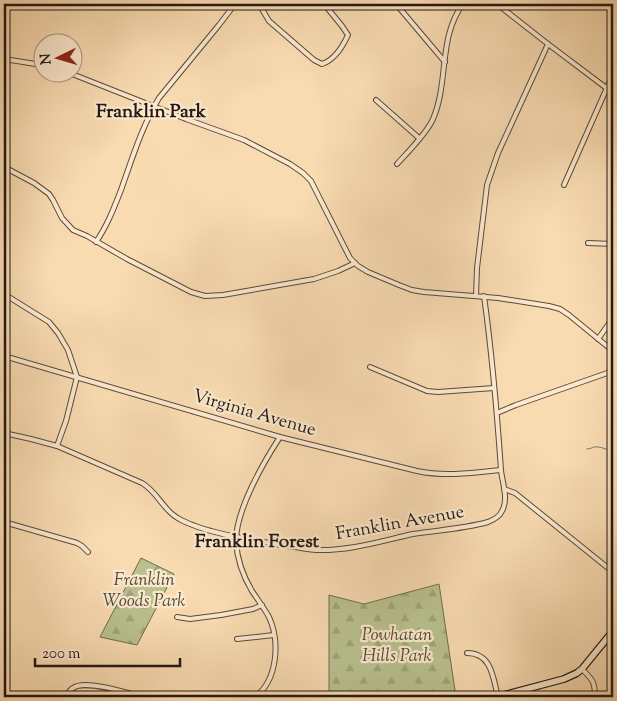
<svg xmlns="http://www.w3.org/2000/svg" width="617" height="701" viewBox="0 0 617 701" font-family="'Sorts Mill Goudy',serif">
<defs>
<pattern id="forest-firs" width="22" height="20" patternUnits="userSpaceOnUse" patternTransform="scale(1.25)"><rect width="22" height="20" fill="#b9c18f"/><path d="M5 1l3.5 6h-7zM16 11l3.5 6h-7z" fill="#9fa57a"/></pattern>
</defs>
<rect width="100%" height="100%" fill="#f9dbb2"/>
<filter id="stains"><feTurbulence type="fractalNoise" baseFrequency=".004" numOctaves="4"/><feColorMatrix values="0 0 0 0 .2 0 0 0 0 .09 0 0 0 0 .02 0 0 0 .5 -.17"/></filter>
<radialGradient id="worn" r=".72"><stop offset=".6" stop-color="#630" stop-opacity="0"/><stop offset="1" stop-color="#630" stop-opacity=".3"/></radialGradient>
<!-- forest -->
<g fill="url(#forest-firs)" stroke="#6e6d50">
<polygon points="141,558 174,574 137,645 100,637"/>
<polygon points="439,584 456,697 329,697 329,595 364,604"/>
</g>
<g fill="none" stroke-linecap="round" stroke-linejoin="round">
<!-- stream -->
<path stroke="#707876" stroke-width="1" d="M587,449C589,449 592,448 594,447C601,446 607,450 613,452"/>
<defs>
<g id="street">
<path d="M259,4L269,21L314,60L322,64C334,60 343,46 348,35L342,26L324,4"/>
<polyline points="396,4 445,62"/>
<polyline points="497,4 548,44 613,93"/>
<polyline points="4,59 42,65"/>
<polyline points="67,72 186,119 244,140 290,164 303,173 311,181 350,258 358,266 368,272 399,285 412,290 424,292 498,298 549,306 560,309 569,315 613,351"/>
<polyline points="376,100 419,138"/>
<path d="M397,164C408,152 427,133 433,119C449,82 438,37 463,4"/>
<polyline points="4,167 34,183 49,194 53,200 62,218 73,230 87,236 127,259 191,292 205,296 223,295 314,279 338,271 355,263"/>
<polyline points="564,185 613,74"/>
<path d="M96,242C107,226 114,208 121,190C132,159 142,126 159,98L219,25L235,4"/>
<polyline points="588,243 613,244"/>
<polyline points="4,294 49,322 58,333 68,350 77,377 66,421 57,446"/>
<polyline points="476,296 477,268 487,185 498,153 548,44"/>
<polyline points="598,339 613,318"/>
<path d="M4,356L280,437L417,471C445,477 473,473 501,470"/>
<polyline points="370,367 427,391 438,392 494,388"/>
<polyline points="497,413 516,405 613,371"/>
<path d="M4,433L31,439L57,446L142,483C154,490 159,501 168,510C176,519 187,523 198,527C224,536 248,539 275,544C289,546 303,549 316,550C350,551 381,541 413,534C438,530 463,529 488,522C493,520 500,516 502,511C509,499 502,482 501,470C497,412 492,354 484,296"/>
<polyline points="504,489 515,493 613,572"/>
<polyline points="4,522 77,543 82,546 88,552"/>
<polyline points="177,617 190,619 221,615 253,609 262,605"/>
<polyline points="237,639 274,635"/>
<path d="M467,653C492,653 493,678 498,697"/>
<path d="M582,669C593,680 595,682 595,697"/>
<path d="M66,697C68,694 69,690 73,688C85,679 128,693 143,697"/>
<path d="M255,697C278,680 280,641 269,617C264,608 258,600 252,591C243,576 237,559 236,541C236,510 263,463 280,437"/>
</g>
<g id="secondary">
<polyline points="606,4 613,10"/>
<polyline points="496,697 564,679 577,673 582,669 613,631"/>
</g>
</defs>
<!-- street casing -->
<use href="#street" stroke="#584a3a" stroke-width="6"/>
<!-- secondary casing -->
<use href="#secondary" stroke="#231912" stroke-width="8"/>
<!-- street -->
<use href="#street" stroke="#fbe8cd" stroke-width="4"/>
<!-- secondary -->
<use href="#secondary" stroke="#fbe8cd" stroke-width="5.5"/>
</g>
<g text-anchor="middle" dominant-baseline="central" stroke-width="4.5" stroke-linejoin="round" paint-order="stroke">
<!-- street labels -->
<g font-size="18" fill="#231912" stroke="#fbe8cd">
<text transform="translate(254 414) rotate(16)">Virginia Avenue</text>
<text transform="translate(400 524) rotate(-10)">Franklin Avenue</text>
</g>
<!-- park labels -->
<g font-size="18" font-style="italic" fill="#504b38" stroke="#fbe8cd">
<text x="144" y="581">Franklin<tspan x="144" dy="21">Woods Park</tspan></text>
<text x="397" y="636">Powhatan<tspan x="397" dy="21">Hills Park</tspan></text>
</g>
<!-- neighbourhood labels -->
<g font-size="19" font-weight="bold" fill="#231912" stroke="#fbe8cd">
<text x="151" y="112">Franklin Park</text>
<text x="257" y="542">Franklin Forest</text>
</g>
</g>
<!-- margin -->
<rect width="617" height="701" fill="none" stroke="#f9dbb2" stroke-width="20"/>
<rect x="5" y="5" width="607" height="691" fill="none" stroke="#231912" stroke-width="2.5"/>
<rect x="10" y="10" width="597" height="681" fill="none" stroke="#231912"/>
<!-- north arrow -->
<g transform="translate(58 58) rotate(265)"><circle r="24" fill="#fbe8cd" stroke="#a59582"/>
<path d="M0-4L9 19L0 12L-9 19Z" fill="#8f2418"/>
<text y="-8" font-size="14" font-weight="bold" text-anchor="middle" fill="#231912">N</text>
</g>
<!-- scale -->
<path d="M35 658v8h145v-8" fill="none" stroke="#231912" stroke-width="2.5"/>
<text x="42" y="658" font-size="15" fill="#231912" stroke="#fbe8cd" stroke-width="4" paint-order="stroke">200 m</text>
<rect width="100%" height="100%" filter="url(#stains)"/>
<rect width="100%" height="100%" fill="url(#worn)"/>
</svg>
